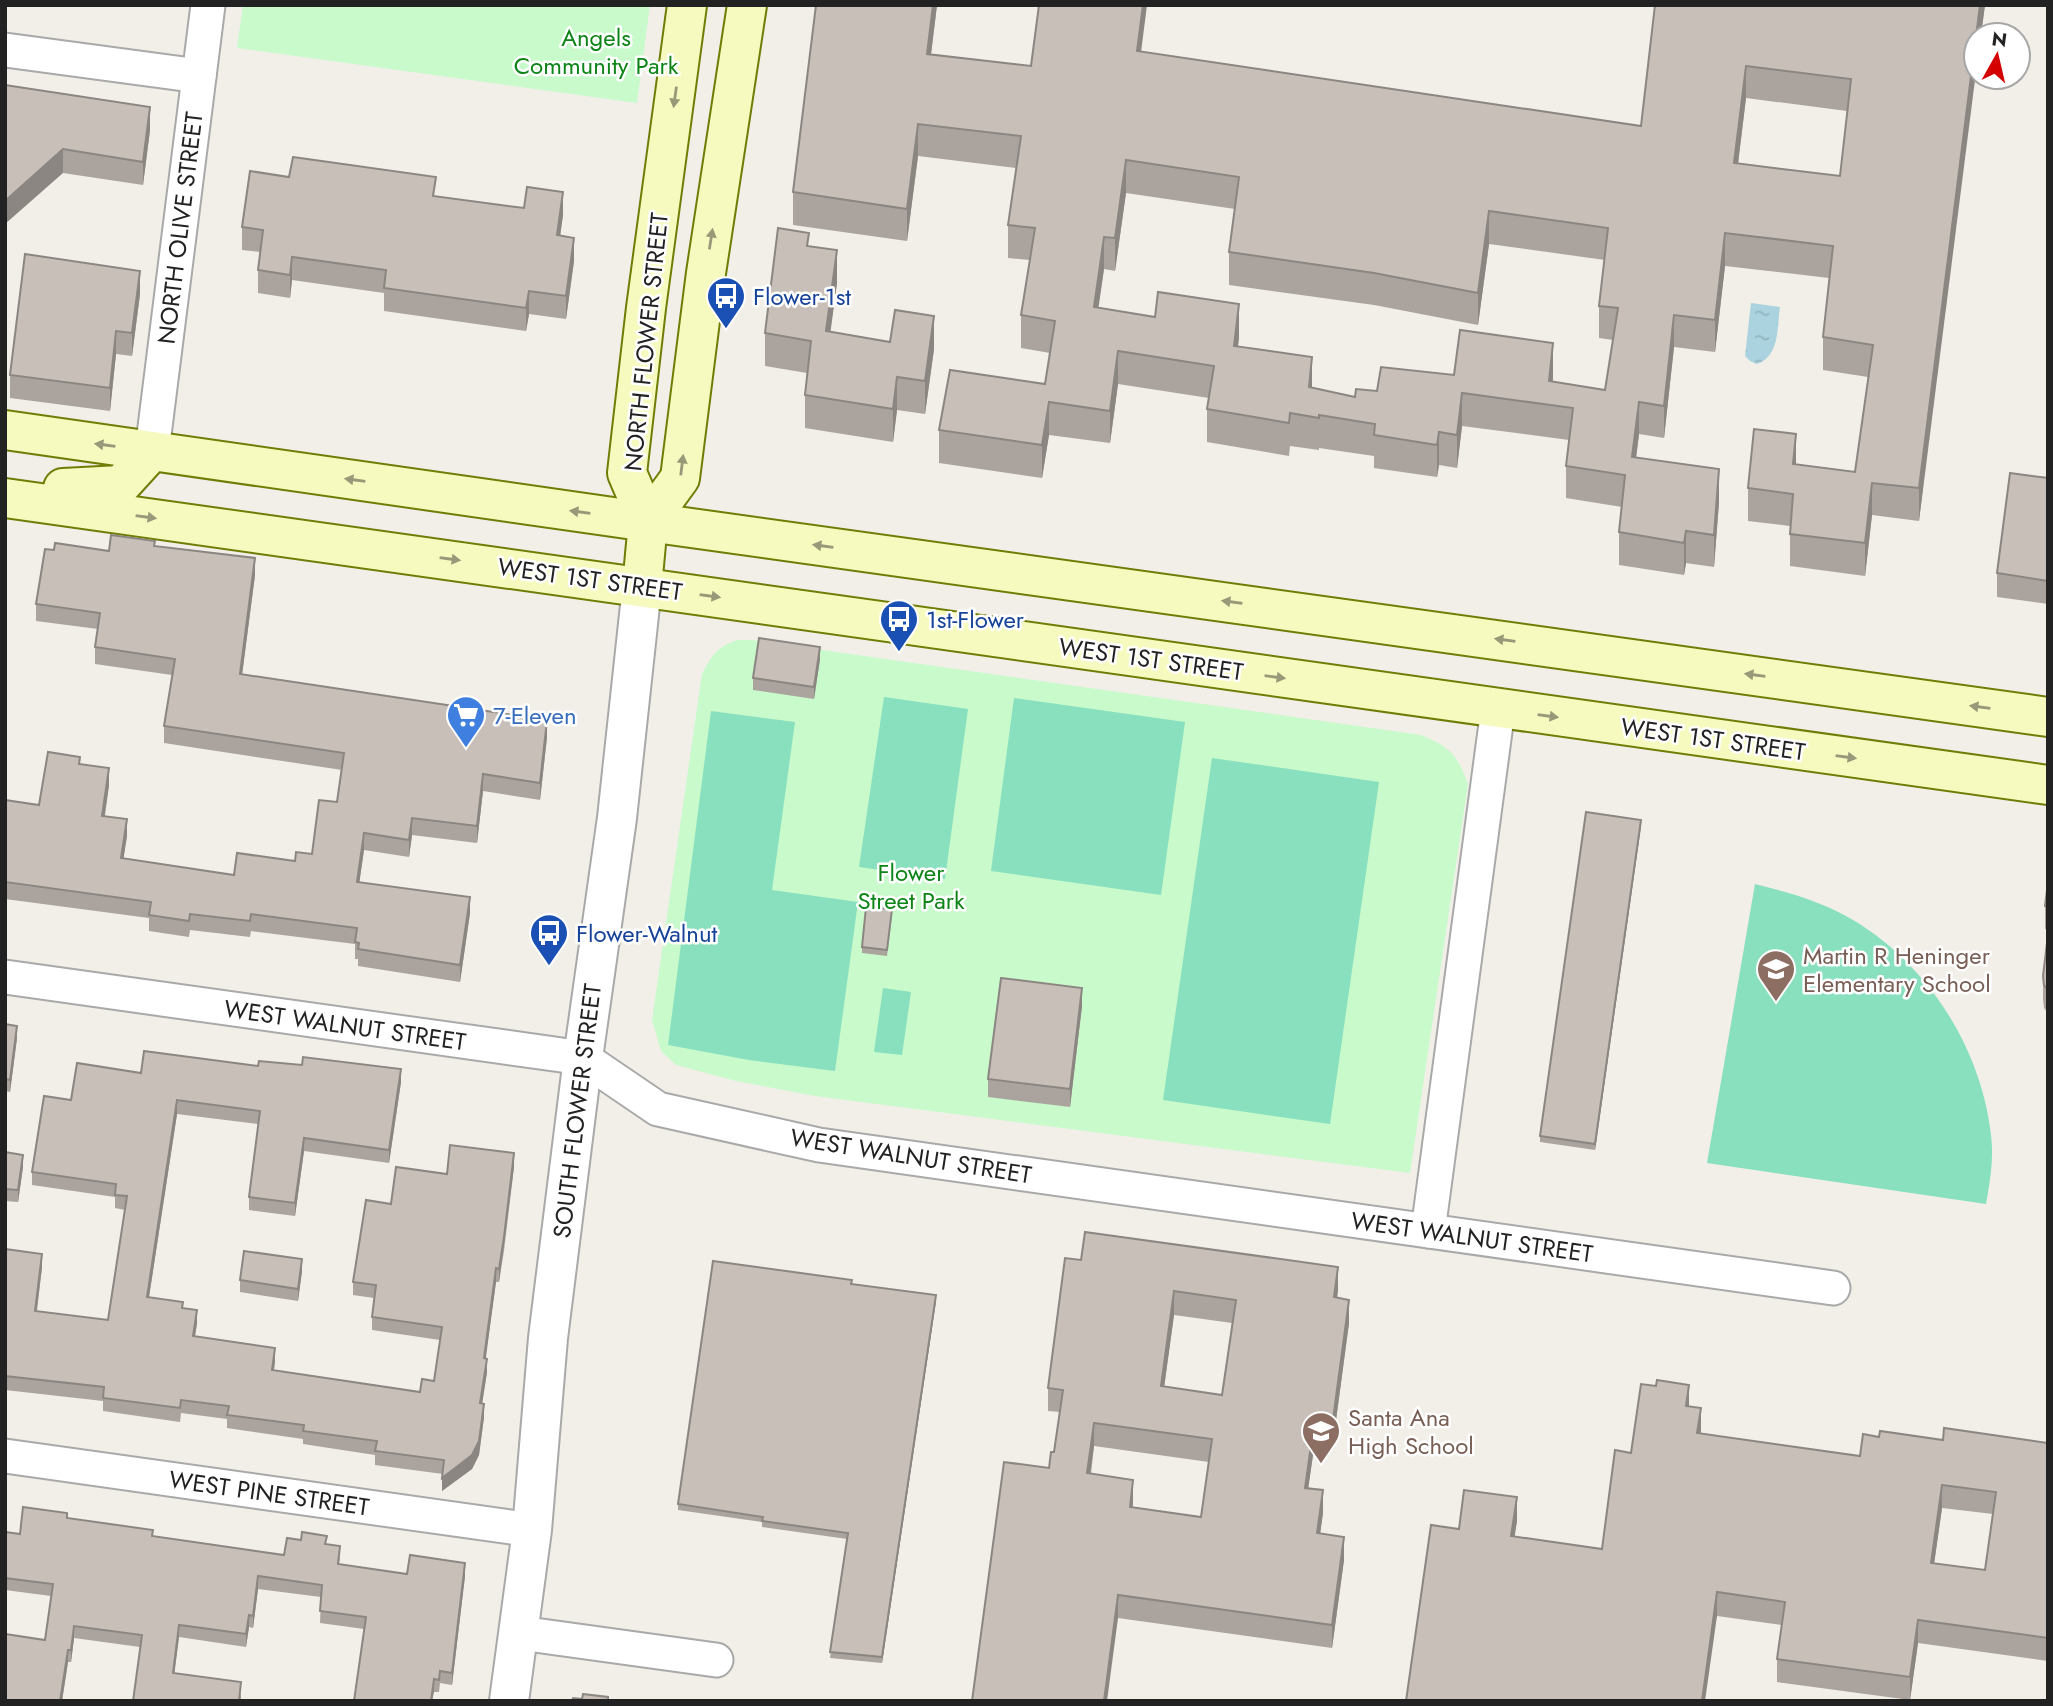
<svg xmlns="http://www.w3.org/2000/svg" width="2053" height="1706" viewBox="0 0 2053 1706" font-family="Jost,sans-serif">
<defs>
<pattern id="water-ripples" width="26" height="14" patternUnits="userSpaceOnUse" patternTransform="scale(1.75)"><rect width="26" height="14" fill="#aad3df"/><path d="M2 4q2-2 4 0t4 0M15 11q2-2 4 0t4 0" fill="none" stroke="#92b5bf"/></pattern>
</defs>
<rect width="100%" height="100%" fill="#f2efe9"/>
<!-- park -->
<g fill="#c8facc">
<polygon points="243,5 650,5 637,103 237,48"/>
<path d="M738,640H751L1421,735C1450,747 1457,754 1468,784L1410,1173L815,1096L736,1081L676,1065L661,1051L652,1020L702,674C711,656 718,646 738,640Z"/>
</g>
<!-- pitch -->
<g fill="#88e0be">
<polygon points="884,697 968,709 945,879 859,867"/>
<polygon points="1014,698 1185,722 1161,895 991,871"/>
<polygon points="711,711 795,722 772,890 858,902 835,1071 749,1060 668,1045"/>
<polygon points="1212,758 1379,782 1330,1124 1163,1100"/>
<path d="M1755,884C1787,892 1817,900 1846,916C1924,959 1981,1045 1991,1135C1994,1157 1990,1182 1986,1204L1707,1163Z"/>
<polygon points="883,988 911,992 902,1055 874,1052"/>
</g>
<!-- water -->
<path fill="url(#water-ripples)" d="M1751,303L1780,307C1777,327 1780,356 1757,364L1750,361L1745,356Z"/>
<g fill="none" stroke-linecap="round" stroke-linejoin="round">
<defs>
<g id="minor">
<polyline points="5,50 199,76"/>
<polyline points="152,451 208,5"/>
<polyline points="5,977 583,1058 658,1109 819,1145 1833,1288"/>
<polyline points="1428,1231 1498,709"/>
<polyline points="5,1456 532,1530"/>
<polyline points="520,1633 716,1660"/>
</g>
<polyline id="tertiary" points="509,1701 532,1530 548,1338 583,1058 617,818 642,587"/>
<g id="secondary">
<polyline points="5,430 648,522 2048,717"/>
<polyline points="63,488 121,485 152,451"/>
<polyline points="5,498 2048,785"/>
<polyline points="648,522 680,478 706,273 747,5"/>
<polyline points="642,587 648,522 627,473 646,308 687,5"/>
</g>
</defs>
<!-- minor casing -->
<use href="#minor" stroke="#a9a9a9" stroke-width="37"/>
<!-- tertiary casing -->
<use href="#tertiary" stroke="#a9a9a9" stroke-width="42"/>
<!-- secondary casing -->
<use href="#secondary" stroke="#707d05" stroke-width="42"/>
<!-- minor -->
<use href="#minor" stroke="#fff" stroke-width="33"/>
<!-- tertiary -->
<use href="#tertiary" stroke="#fff" stroke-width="38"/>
<!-- secondary -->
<use href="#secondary" stroke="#f7fabf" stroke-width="38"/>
</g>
<!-- wall -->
<g fill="#aba49e" fill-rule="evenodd">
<path d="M816,5H937L931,54L1031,66L1141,52L1641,126L1655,5H1985L1981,35H1976L1919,521L1872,515L1865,576L1790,566V526L1748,521V488L1796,464L1855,472L1868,377L1823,370V337L1829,278L1725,266L1715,352L1674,347L1664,438L1639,434L1636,458L1719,502L1714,567L1686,563L1684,575L1619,565V532L1622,507L1566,498V466L1569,440L1462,426L1457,468L1439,465L1437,477L1374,468V456L1319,448V450L1290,446L1289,456L1207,442V409L1209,398L1118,384L1110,443L1049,435L1042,478L939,463V430L1045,384L1050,353L1021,348V315L1030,260L1008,258V225L1016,168L918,156L907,241L793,225V192ZM1746,98L1847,111L1840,176L1738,164ZM1126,193L1235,209L1229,252V285L1374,305L1478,325L1489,244L1605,260L1599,306V338L1613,340L1605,390L1553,382V376L1454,375L1377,391L1355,397L1312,388L1238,346L1239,337L1098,307L1104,269L1115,271Z"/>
<polygon points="5,85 150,130 143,185 63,173"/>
<polygon points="563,215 560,236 574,261 566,319 529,314 526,331 384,311 384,293 292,280 290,298 258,293 258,270 260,252 242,250 242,227"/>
<polygon points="809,246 837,283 830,332 934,349 925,414 897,410 893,442 805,428 805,395 807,373 765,366 765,333"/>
<polygon points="140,294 132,356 116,354 110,411 10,398 10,375"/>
<polygon points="2048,478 2048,604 1997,597 1997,573"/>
<polygon points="155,546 255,575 242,674 547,737 540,800 483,791 477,843 412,835 409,857 364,850 359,883 470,913 460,982 358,966 358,959 355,959 355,944 251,931 250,937 190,930 189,937 149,931 149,918 5,899 5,800 39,805 80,764 109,785 105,816 127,836 123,859 234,875 295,861 312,854 337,802 342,770 164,743 164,726 172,675 95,664 95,647 98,629 36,621 36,604 54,550 109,551"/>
<polygon points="820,659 814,699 753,690 753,678"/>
<polygon points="1641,826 1595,1150 1540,1142 1540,1136"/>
<polygon points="2048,882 2048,930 2045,929 2045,906"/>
<polygon points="892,915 887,956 862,953 862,947"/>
<polygon points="2048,934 2048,1013 2044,1008 2043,999 2043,976"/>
<polygon points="1082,1006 1070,1107 988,1097 988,1079"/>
<polygon points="5,1024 17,1038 10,1092 5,1091"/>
<polygon points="258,1066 401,1082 389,1163 304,1151 295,1216 249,1210 249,1197 258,1124 177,1114 149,1297 183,1308 197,1323 195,1336 275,1361 274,1370 420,1392 434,1381 440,1340 372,1330 372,1317 374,1298 353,1295 353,1282 391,1204 447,1174 514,1167 504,1251 499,1282 496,1282 485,1359 487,1372 482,1404 484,1417 479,1455 472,1469 442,1491 443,1474 375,1465 375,1455 303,1444 303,1439 227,1428 227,1419 181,1413 180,1422 103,1411 103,1401 5,1390 5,1249 42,1267 37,1311 108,1320 125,1210 115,1208 115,1197 32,1185 32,1172 71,1100 141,1073"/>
<polygon points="5,1152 23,1167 18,1202 5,1201"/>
<path d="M1065,1258L1338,1290L1337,1298L1349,1323L1332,1450L1314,1448L1308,1488L1323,1513L1320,1533L1344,1560L1332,1648L1118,1618L1049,1468L1054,1452L1060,1412L1048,1411V1388ZM1174,1315L1232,1323L1222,1395L1164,1387ZM1094,1446L1209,1462L1201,1517L1133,1508V1503L1091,1474Z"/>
<polygon points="302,1271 298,1301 240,1292 240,1280"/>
<polygon points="852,1284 936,1301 882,1663 830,1658 847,1539 762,1527 762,1522 678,1510 678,1504"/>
<path d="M1689,1406L1700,1434L1860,1456L1879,1437L2048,1443V1661L1918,1643L1910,1700L1777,1682V1659L1782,1625L1717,1616L1459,1529L1517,1521L1514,1537L1602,1549L1631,1453ZM1942,1508L1993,1514L1985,1570L1934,1563Z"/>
<polygon points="67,1518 153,1536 284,1555 327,1544 340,1558 339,1564 407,1574 465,1576 452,1685 440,1683 439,1692 434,1692 364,1629 320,1623 321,1597 258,1589 253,1628 249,1627 246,1647 179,1637 174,1673 241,1695 241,1701 133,1701 140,1647 74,1638 71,1662 68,1662 62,1701 5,1701 45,1640 51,1596 5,1590 5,1532 20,1534"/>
</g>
<!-- shaded-wall -->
<g fill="#8b8681">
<polygon points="933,5 937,5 927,87 927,54"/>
<polygon points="1143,5 1147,5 1137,84 1137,51"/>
<polygon points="1980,5 1985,5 1981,35 1977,35"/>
<polygon points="1976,39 1976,72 1919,521 1919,488"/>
<polygon points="1746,66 1746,98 1734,196 1734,163"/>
<polygon points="150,107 150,130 143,185 143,162"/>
<polygon points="918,124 918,156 907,241 907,209"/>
<polygon points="63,149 63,173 5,224 5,201"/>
<polygon points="1126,160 1126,193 1115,271 1115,238"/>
<polygon points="563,192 563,215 557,258 557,235"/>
<polygon points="1489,211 1489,244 1478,325 1478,293"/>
<polygon points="1725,233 1725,266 1715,352 1715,320"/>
<polygon points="1104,237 1104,269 1094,339 1094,307"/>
<polygon points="574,238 574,261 566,319 566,296"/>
<polygon points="837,250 837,283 826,365 826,331"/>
<polygon points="292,257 292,280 290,298 290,275"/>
<polygon points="140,271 140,294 132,356 132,333"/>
<polygon points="529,291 529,314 526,331 526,308"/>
<polygon points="1239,304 1239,337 1234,379 1234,346"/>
<polygon points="1674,315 1674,347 1664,438 1664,406"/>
<polygon points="934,316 934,349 925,414 925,381"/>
<polygon points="116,331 116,354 110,411 110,388"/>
<polygon points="1553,343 1553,376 1550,405 1549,381"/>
<polygon points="1118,351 1118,384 1110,443 1110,411"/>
<polygon points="1312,357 1312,389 1309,420 1309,387"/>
<polygon points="897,377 897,410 893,442 893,409"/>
<polygon points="1462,393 1462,426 1457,468 1457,435"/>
<polygon points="1049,402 1049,435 1042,478 1042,445"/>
<polygon points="1639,402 1639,434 1632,490 1632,457"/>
<polygon points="1439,432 1439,465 1437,477 1437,445"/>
<polygon points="1796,434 1796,467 1793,496 1793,464"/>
<polygon points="1719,469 1719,502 1714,567 1714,535"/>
<polygon points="1872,483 1872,515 1865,576 1865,543"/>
<polygon points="1686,531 1686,563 1684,575 1684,543"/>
<polygon points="255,558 255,575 240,691 240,674"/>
<polygon points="820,647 820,659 814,699 814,687"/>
<polygon points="547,720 547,737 540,800 540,783"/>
<polygon points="109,768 109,785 102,832 102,816"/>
<polygon points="483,774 483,791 477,843 477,826"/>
<polygon points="412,818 412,835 409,857 409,840"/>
<polygon points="127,819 127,836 121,875 121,858"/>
<polygon points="1641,820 1641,826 1595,1150 1595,1144"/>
<polygon points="364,833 364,850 357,899 357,882"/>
<polygon points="470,897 470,913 460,982 460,965"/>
<polygon points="1082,988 1082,1006 1070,1107 1070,1089"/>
<polygon points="17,1026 17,1038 10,1092 10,1080"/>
<polygon points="401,1069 401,1082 389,1163 389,1150"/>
<polygon points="177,1100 177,1114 147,1310 147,1297"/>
<polygon points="304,1138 304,1151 295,1216 295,1203"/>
<polygon points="514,1153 514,1167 499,1282 499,1269"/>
<polygon points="23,1155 23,1167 18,1202 18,1190"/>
<polygon points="42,1254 42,1267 35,1324 35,1311"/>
<polygon points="302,1259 302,1271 298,1301 298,1289"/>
<polygon points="1338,1267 1338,1290 1334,1321 1334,1297"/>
<polygon points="496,1268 496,1282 484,1372 484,1358"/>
<polygon points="1174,1291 1174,1315 1161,1410 1161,1386"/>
<polygon points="936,1295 936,1301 882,1663 882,1657"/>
<polygon points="1349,1300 1349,1323 1332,1450 1332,1427"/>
<polygon points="197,1310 197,1323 193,1349 193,1336"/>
<polygon points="275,1348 275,1361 272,1384 272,1370"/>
<polygon points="487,1359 487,1372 480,1417 480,1403"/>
<polygon points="1689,1385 1689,1408 1686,1406"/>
<polygon points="484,1404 484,1417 479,1455 472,1469 442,1491 442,1478"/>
<polygon points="1701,1408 1701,1431 1697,1456 1697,1433"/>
<polygon points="1094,1423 1094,1446 1087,1496 1087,1473"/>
<polygon points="1314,1424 1314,1448 1305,1511 1305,1488"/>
<polygon points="1133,1480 1133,1503 1130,1530 1130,1507"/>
<polygon points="1942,1485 1942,1508 1931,1586 1931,1563"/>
<polygon points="1323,1490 1323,1513 1317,1556 1317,1533"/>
<polygon points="1517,1497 1517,1521 1511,1560 1511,1536"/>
<polygon points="1344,1537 1344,1560 1332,1648 1332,1625"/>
<polygon points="465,1563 465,1576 452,1685 452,1673"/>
<polygon points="258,1576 258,1589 253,1628 253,1616"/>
<polygon points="1717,1592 1717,1616 1705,1701 1702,1701"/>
<polygon points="1118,1595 1118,1618 1107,1701 1104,1701"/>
<polygon points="249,1615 249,1627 246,1647 246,1634"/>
<polygon points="1918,1620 1918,1643 1910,1700 1910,1677"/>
<polygon points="179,1625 179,1637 173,1685 173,1673"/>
<polygon points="74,1626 74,1638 71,1662 71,1650"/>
<polygon points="68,1650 68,1662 62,1701 60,1701"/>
<polygon points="434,1679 434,1692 432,1701 431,1701"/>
</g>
<!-- building -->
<g fill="#c7bfb8" stroke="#8b8681" stroke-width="2" fill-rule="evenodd">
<path d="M816,5H933L927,54L1031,66L1039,5H1143L1137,51L1641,126L1655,5H1980L1919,488L1872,483L1865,543L1790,534L1793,494L1748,488L1754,429L1796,434L1793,464L1855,472L1873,345L1823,337L1833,246L1725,233L1715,320L1674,315L1664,406L1639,402L1632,457L1719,469L1714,535L1686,531L1684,543L1619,532L1625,475L1566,466L1573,408L1462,393L1457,435L1439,432L1437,445L1374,435L1375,424L1319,415V418L1290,413L1289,423L1207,409L1214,366L1118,351L1110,411L1049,402L1042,445L939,430L950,370L1045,384L1055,321L1021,315L1035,228L1008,225L1021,136L918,124L907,209L793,192ZM1746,66L1851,79L1840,176L1734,163ZM1126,160L1239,177L1229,252L1374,273L1478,293L1489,211L1608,228L1599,306L1618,308L1605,390L1549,381L1553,343L1460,330L1454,375L1381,367L1377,391L1356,389L1355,397L1309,387L1312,357L1234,346L1239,304L1158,292L1155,317L1094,307L1104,237L1115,238Z"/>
<polygon points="5,85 150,107 143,162 63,149 5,201"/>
<polygon points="293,157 436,177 433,196 524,208 527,187 563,192 557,235 574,238 566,296 529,291 526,308 384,288 386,270 292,257 290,275 258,270 263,230 242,227 250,171 289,177"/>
<polygon points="778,228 809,233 807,246 837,250 826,331 890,342 895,310 934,316 925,381 897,377 893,409 805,395 811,341 765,333"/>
<polygon points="25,254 140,271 132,333 116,331 110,388 10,375"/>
<polygon points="2010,473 2048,478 2048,581 1997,573"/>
<polygon points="111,535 155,541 154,546 255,558 240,674 547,720 540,783 483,774 477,826 412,818 409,840 364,833 357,882 470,897 460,965 358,949 359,943 355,942 357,928 251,914 250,921 190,914 189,921 149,915 151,902 5,882 5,800 39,805 48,752 80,757 79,764 109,768 102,816 127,819 121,858 234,875 237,853 295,861 296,852 312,854 319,800 337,802 344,753 164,726 175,659 95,647 100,613 36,604 45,549 54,550 55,543 109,551"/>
<polygon points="759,638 820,647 814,687 753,678"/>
<polygon points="1586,812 1641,820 1595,1144 1540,1136"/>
<polygon points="2048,882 2048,907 2045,906"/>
<polygon points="866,907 892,909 887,950 862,947"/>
<polygon points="2048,934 2048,990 2044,985 2043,976"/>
<polygon points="1001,978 1082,988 1070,1089 988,1079"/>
<polygon points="5,1024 17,1026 10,1080 5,1079"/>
<polygon points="144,1051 258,1066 259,1061 302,1065 303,1057 401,1069 389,1150 304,1138 295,1203 249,1197 260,1111 177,1100 147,1297 183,1302 182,1308 197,1310 193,1336 275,1348 272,1370 420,1392 422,1379 434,1381 442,1327 372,1317 376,1285 353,1282 366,1200 391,1204 396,1167 447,1174 450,1145 514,1153 504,1237 499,1269 496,1268 484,1358 487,1359 480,1403 484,1404 479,1441 472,1455 442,1478 444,1460 375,1451 377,1441 303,1431 304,1425 227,1415 229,1406 181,1400 180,1408 103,1398 104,1387 5,1376 5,1249 42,1254 35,1311 108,1320 127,1196 115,1195 116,1184 32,1172 44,1096 71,1100 77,1063 141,1073"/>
<polygon points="5,1152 23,1155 18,1190 5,1189"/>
<path d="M1085,1232L1338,1267L1334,1297L1349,1300L1332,1427L1314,1424L1305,1488L1323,1490L1317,1533L1344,1537L1332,1625L1118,1595L1104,1701H972L1004,1462L1049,1468L1051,1452H1054L1063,1390L1048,1388L1065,1258L1081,1260ZM1174,1291L1236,1300L1222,1395L1161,1386ZM1094,1423L1212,1439L1201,1517L1130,1507L1133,1480L1087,1473Z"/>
<polygon points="244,1251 302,1259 298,1289 240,1280"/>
<polygon points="713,1261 852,1280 851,1284 936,1295 882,1657 830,1652 848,1533 762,1521 763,1517 678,1504"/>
<path d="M1657,1380L1689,1385L1686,1406L1701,1408L1697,1433L1860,1456L1863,1434L1879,1437L1880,1431L1943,1440L1944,1428L2048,1443V1638L1918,1620L1910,1677L1777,1659L1785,1602L1717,1592L1702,1701H1406L1431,1525L1459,1529L1464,1490L1517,1497L1511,1536L1602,1549L1615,1450L1631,1453L1641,1384L1656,1386ZM1942,1485L1996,1492L1985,1570L1931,1563Z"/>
<polygon points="23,1507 67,1513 67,1518 153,1530 152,1536 284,1555 287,1538 301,1540 302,1532 327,1536 325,1544 340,1546 338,1564 407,1574 410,1555 465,1563 452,1673 440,1671 439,1680 434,1679 431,1701 354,1701 366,1617 320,1611 322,1585 258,1576 253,1616 249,1615 246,1634 179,1625 173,1673 241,1682 239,1701 133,1701 142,1635 74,1626 71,1650 68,1650 60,1701 5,1701 5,1634 45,1640 53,1584 5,1578 5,1532 20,1534"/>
<polygon points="583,1694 608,1697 608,1701 572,1701 573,1698 582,1699"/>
</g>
<!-- one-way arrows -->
<defs><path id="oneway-solid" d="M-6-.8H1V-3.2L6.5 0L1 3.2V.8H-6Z" transform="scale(1.75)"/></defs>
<g fill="#979978">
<use href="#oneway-solid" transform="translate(675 97) rotate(98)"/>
<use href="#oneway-solid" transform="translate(711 239) rotate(-81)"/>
<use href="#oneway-solid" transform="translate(105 445) rotate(-172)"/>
<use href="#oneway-solid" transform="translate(682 465) rotate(-83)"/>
<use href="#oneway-solid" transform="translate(355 480) rotate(-172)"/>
<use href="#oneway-solid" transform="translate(580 512) rotate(-172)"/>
<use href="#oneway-solid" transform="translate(146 517) rotate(8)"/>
<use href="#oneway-solid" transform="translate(823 546) rotate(-172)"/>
<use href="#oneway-solid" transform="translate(450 559) rotate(8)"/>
<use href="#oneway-solid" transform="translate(710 596) rotate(8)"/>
<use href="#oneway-solid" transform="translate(1232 602) rotate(-172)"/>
<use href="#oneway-solid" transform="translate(1505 640) rotate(-172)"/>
<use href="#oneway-solid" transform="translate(1755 675) rotate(-172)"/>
<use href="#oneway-solid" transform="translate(1275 677) rotate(8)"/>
<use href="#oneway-solid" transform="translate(1980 707) rotate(-172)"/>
<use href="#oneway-solid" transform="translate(1548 716) rotate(8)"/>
<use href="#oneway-solid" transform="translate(1846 757) rotate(8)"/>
</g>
<!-- icons -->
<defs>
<symbol id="bus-pin" viewBox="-11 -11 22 30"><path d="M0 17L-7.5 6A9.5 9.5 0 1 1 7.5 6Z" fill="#1a4fb4" stroke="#fff"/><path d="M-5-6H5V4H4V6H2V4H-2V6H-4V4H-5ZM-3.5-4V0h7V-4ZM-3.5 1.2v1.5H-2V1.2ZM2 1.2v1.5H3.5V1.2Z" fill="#fff"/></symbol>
<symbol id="supermarket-pin" viewBox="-11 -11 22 30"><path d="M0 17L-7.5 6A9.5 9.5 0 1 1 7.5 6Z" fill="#3f7fe0" stroke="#fff"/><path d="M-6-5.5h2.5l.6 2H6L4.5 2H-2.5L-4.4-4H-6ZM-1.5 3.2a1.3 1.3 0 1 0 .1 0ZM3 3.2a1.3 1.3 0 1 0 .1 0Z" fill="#fff"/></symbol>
<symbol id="school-pin" viewBox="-11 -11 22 30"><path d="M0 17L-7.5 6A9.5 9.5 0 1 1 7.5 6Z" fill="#8d6e63" stroke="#fff"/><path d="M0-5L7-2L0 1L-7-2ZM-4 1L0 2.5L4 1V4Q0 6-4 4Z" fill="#fff"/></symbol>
</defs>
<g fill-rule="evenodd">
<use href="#bus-pin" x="704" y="274" width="44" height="60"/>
<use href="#bus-pin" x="877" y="597" width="44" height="60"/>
<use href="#supermarket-pin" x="444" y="693" width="44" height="60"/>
<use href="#bus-pin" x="527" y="911" width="44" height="60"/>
<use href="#school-pin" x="1754" y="947" width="44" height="60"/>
<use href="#school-pin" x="1299" y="1409" width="44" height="60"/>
</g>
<g text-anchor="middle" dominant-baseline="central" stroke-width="5" stroke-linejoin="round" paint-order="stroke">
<!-- park labels -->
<g font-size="24" fill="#0c8416" stroke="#fff">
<text x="596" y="37">Angels<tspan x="596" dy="28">Community Park</tspan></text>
<text x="911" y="872">Flower<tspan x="911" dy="28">Street Park</tspan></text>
</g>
<!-- street labels -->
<g font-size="24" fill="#222" stroke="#fff">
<text transform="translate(180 228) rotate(-83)">NORTH OLIVE STREET</text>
<text transform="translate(646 342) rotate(-84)">NORTH FLOWER STREET</text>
<text transform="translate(590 579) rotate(8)">WEST 1ST STREET</text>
<text transform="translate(1151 659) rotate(8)">WEST 1ST STREET</text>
<text transform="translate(1713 739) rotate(8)">WEST 1ST STREET</text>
<text transform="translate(345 1025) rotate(8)">WEST WALNUT STREET</text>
<text transform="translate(577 1111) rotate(-83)">SOUTH FLOWER STREET</text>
<text transform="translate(911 1156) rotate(9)">WEST WALNUT STREET</text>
<text transform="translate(1472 1237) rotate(8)">WEST WALNUT STREET</text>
<text transform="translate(269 1493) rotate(8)">WEST PINE STREET</text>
</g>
<!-- transit labels -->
<g font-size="24" fill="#164399" stroke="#fff" text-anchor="start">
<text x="753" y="296">Flower-1st</text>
<text x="926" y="619">1st-Flower</text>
<text x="576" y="933">Flower-Walnut</text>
</g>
<!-- shop labels -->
<g font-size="24" fill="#366cbe" stroke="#fff" text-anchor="start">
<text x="493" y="715">7-Eleven</text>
</g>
<!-- education labels -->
<g font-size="24" fill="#785e54" stroke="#fff" text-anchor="start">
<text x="1803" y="955">Martin R Heninger<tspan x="1803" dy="28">Elementary School</tspan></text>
<text x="1348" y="1417">Santa Ana<tspan x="1348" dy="28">High School</tspan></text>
</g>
</g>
<!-- border -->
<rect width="2053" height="1706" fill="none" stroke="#222222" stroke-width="14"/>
<!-- north arrow -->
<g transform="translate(1997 56) rotate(8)"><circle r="33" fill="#ffffff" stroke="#a7a7a7" stroke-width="2"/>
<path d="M0-5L12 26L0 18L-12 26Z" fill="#d40000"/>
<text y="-10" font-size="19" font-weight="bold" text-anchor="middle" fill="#222222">N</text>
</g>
</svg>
